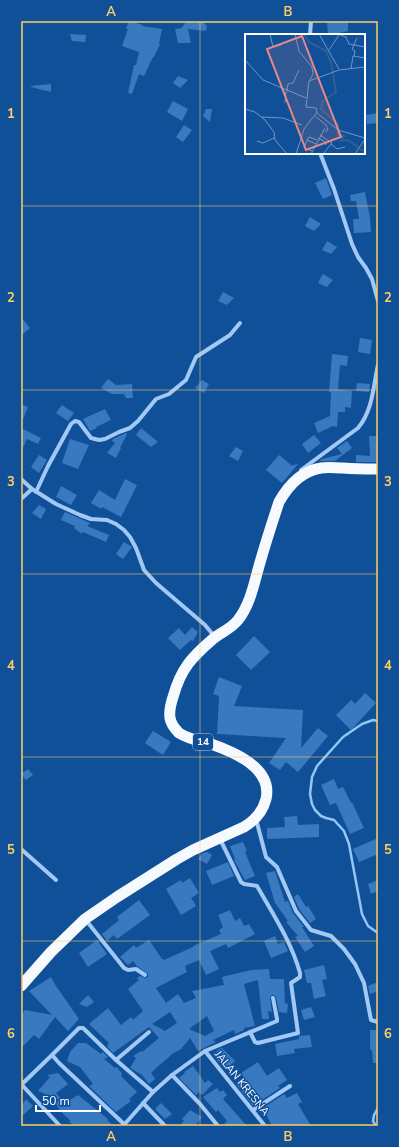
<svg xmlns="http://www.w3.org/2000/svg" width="399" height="1147" viewBox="0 0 399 1147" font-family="'Nunito Sans',sans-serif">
<rect width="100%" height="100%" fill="#105098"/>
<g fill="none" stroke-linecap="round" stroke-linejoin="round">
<!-- stream -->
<g stroke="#92c5f8" stroke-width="2.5">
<polyline points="378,721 373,720 362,724 343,737 317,766 312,777 310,794 312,804 315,810 321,816 326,818 334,820 344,831 349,844 362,914 368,926 378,933"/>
<polyline points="376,1126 373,1121 374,1115 378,1108"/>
</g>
</g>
<!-- building -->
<g fill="#3979c0" fill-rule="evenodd">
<polygon points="129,21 143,25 142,26 162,29 159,44 160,44 154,57 153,57 144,76 139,74 132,94 128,93 134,65 136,65 139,52 122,46 128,29 126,29"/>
<polygon points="186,21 202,21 207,26 206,31 188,29 191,43 178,43 175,29 182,28"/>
<polygon points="327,21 348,21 348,31 339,33 339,35 328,35"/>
<polygon points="70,34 86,35 85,42 72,41"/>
<polygon points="178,76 188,80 180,88 173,83"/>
<polygon points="51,84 51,92 31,87 31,86"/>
<polygon points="173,101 188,109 182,121 167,112"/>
<polygon points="206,109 212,109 210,122 203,116"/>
<polygon points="378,113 378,123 367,124 366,115"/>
<polygon points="184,125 192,130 183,142 176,137"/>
<polygon points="326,178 332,195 323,199 315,183"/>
<polygon points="365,192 370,218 371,232 354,233 353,219 359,219 356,201 351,201 350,195"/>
<polygon points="310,217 321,224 314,231 305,226"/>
<polygon points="327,241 337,247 331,254 322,250"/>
<polygon points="323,274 333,280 327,287 318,283"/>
<polygon points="223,292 234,298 227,305 218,301"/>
<polygon points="21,317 30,328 21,336"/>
<polygon points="360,338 372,340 370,354 358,352"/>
<polygon points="332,354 348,356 347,366 340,365 338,389 352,391 351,408 345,407 345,412 338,412 337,427 333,426 318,433 314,423 330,416 331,392 329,392"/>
<polygon points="108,379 116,385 132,384 133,398 126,398 124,394 112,394 101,388"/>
<polygon points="202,380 209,384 204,393 195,388"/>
<polygon points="357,383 370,384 369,392 356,391"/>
<polygon points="21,404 28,407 21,424"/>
<polygon points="62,405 74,413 68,421 56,413"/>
<polygon points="105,409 111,420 96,427 97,428 90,431 83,419"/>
<polygon points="21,428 41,438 38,444 27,439 21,452"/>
<polygon points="141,428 158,442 151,447 136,435"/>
<polygon points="126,433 127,434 120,448 121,448 116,458 107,453 115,443 112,441 113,439"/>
<polygon points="314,435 321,443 308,453 302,444"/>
<polygon points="369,436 378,436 378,462 356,462 356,455 370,456"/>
<polygon points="70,439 89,445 78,469 62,463"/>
<polygon points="347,441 352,448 335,461 319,461 322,459 342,454 337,448"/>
<polygon points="236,447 243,451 238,461 229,456"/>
<polygon points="39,455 47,460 39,473 31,467"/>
<polygon points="279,455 291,465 290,466 298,464 282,483 266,470"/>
<polygon points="125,479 137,485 121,517 102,507 101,509 91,503 99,490 115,500"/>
<polygon points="61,486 77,495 71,505 56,497"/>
<polygon points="39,505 46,509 41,519 32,513"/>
<polygon points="65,512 88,522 90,523 87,526 109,535 106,542 83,532 82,534 74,528 75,526 61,520"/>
<polygon points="124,542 132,547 123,559 116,554"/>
<polygon points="192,627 198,632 193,641 191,640 180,650 168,638 179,628 185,635"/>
<polygon points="254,636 270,652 251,670 236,655"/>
<polygon points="219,677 242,686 234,706 303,710 301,748 318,728 328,736 298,772 286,762 280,770 269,763 286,738 217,734 219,696 213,694"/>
<polygon points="365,693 376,703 351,730 336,715 351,700 355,704"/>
<polygon points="153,731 171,742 163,755 145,743"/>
<polygon points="28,769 33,775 26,780 21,774"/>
<polygon points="334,779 338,789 343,787 351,803 352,802 364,828 350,834 336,803 330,805 321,785"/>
<polygon points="297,816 298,825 319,824 319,837 267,839 267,828 285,827 284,817"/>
<polygon points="378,838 378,854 359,862 353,849"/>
<polygon points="243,842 247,851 245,852 255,876 245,880 234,860 235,859 230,846"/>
<polygon points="207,852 212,855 207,864 198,859 203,853"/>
<polygon points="228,862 234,876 212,885 206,871"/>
<polygon points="275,871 285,902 288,901 293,913 304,927 302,927 314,946 305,952 295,937 298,936 286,922 288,921 275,903 266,873"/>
<polygon points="190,878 199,893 191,898 196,906 181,915 166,889 181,880 182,883"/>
<polygon points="378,880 378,891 371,894 368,884"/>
<polygon points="298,894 306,907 308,906 316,919 310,923 299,909 294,897"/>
<polygon points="139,900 150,915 117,939 114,935 107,941 102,934 119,920 117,917"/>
<path d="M230,910L235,921L240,918L244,926L249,924L255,934L228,948L226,944L210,951L219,969L206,975L199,960L185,966L187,972L173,979L156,988L166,1003L178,994L184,1003L196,998L192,991L224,985L222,977L251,970L269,969L270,979H284L285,1003L288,1004L287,1013L279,1012L276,997L274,995H272L270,998L272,1012L268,1011L269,1019H262L258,980L244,984L255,1026L244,1028V1030L235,1034L234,1030L213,1040L216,1042L198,1051L190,1038L181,1049L172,1054L168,1058L157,1067L151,1073L155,1079L149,1084L142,1075L130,1068L136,1058L133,1056L141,1051L142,1052L159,1038L149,1027L113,1053L107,1046L109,1043L89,1024L108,1008L121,1025L131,1017L133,1020L143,1011L128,989L139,980L137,978L140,976L146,978L148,977V974L137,966L133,961L128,965L120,957L134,945L136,948L149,940L162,959H163L164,960L193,947V946L221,934L219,930L223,927L218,915ZM170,1012L177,1023L165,1031L152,1024ZM207,1016L214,1031L205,1036L189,1029Z"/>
<polygon points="275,936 278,944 284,942 288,951 271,958 264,941"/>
<polygon points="97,940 107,954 88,967 79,953"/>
<polygon points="324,965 327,979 322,980 326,996 314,999 311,983 307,983 304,970"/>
<polygon points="51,977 56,986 79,1019 68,1031 55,1017 39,1039 34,1035 21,1048 21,1015 25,1010 52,1015 29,991"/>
<polygon points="378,982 378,991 370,994 368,986"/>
<polygon points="88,995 94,1002 87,1007 79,1004"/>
<polygon points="311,1007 315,1017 304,1020 301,1010"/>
<polygon points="370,1030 378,1030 378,1063 373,1063 372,1050 370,1050"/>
<polygon points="310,1035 312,1047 294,1049 295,1053 277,1056 275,1044 299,1039 299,1036"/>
<polygon points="78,1043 86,1043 101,1054 103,1052 108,1057 104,1059 115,1068 117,1067 122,1074 121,1076 137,1092 129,1099 131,1101 116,1112 89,1086 93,1084 80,1067 67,1061 70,1052"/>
<polygon points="222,1048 235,1061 226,1070 213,1055 219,1049"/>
<polygon points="258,1062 267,1076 279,1068 287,1080 278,1086 280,1088 253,1106 236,1084 245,1079 241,1073"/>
<polygon points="193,1066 205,1083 208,1080 213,1084 202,1095 199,1092 196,1095 179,1078 185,1073 184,1072"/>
<polygon points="58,1073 68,1084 56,1093 65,1103 78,1095 108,1119 107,1120 114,1126 75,1126 69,1122 71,1121 60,1111 56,1104 59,1100 38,1091 50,1077 47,1075"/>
<polygon points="217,1088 220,1092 223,1090 227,1095 223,1099 247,1126 222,1126 227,1121 218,1110 216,1112 203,1097"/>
<polygon points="297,1093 302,1102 298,1104 311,1126 272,1126 263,1108 284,1094 287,1098"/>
<polygon points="26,1099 33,1106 21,1117 21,1107"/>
<polygon points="161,1103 172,1114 165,1119 155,1109"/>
<polygon points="190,1110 202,1117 195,1126 179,1126 184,1121 182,1119"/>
</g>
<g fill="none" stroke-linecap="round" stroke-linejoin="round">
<!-- minor -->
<g stroke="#a1c9f4" stroke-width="4">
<polyline points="310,35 311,21"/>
<polyline points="320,153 334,189 352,244 358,257 366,268 372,279 378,301"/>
<path d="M301,470L358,428C373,410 373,387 378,365"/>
<polyline points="21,479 32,489 56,504 80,515 91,519 107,520 116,524 124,530 130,537 136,548 144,570 156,583 205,625 215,637"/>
<polyline points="36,492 48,466 71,424 75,421 79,422 91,438 99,440 105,439 119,432 130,428 138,421 156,399 169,394 186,380 196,357 230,335 240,323"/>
<polyline points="21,499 32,489"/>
<polyline points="256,819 266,857 277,867 296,911 311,930 331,936 344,949 355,964 364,983 371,1020 378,1022"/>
<path d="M220,839L241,882L244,884L257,886C273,914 291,941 300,973V977L291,983L298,1033L258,1043L255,1042L250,1032"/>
<polyline points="21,849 56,880"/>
<polyline points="85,919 124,968 128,970 136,969 145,975"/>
<polyline points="205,1051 265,1126"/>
<polyline points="116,1060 149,1032"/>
<polyline points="172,1075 200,1104 218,1126"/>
<polyline points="21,1085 52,1055"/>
<polyline points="22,1085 60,1126"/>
<polyline points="143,1103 165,1126"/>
<polyline points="253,1110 290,1086"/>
<polyline points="124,1124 59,1063 52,1055 79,1028 83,1028 116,1060 153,1092"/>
<polyline points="123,1126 153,1092 172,1075 205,1051 277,1021 277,1019 273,998"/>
</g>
<!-- trunk -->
<path stroke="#f6faff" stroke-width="11" d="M21,986L51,952L85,919L117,897L177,859L193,850L244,827C254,821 263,811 266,799C273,768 234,752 211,744C200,741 188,739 179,733C175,729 171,724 170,718C169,711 171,703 173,697C181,668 192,657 214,638C222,632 232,628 238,620C250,605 254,584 259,566C265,545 272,523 279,502C288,486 301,471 321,468C328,467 336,468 343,468C355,469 366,469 378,469"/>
</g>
<!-- grid -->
<path fill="none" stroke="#ffcd64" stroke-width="1" stroke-opacity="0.55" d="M200,21V1126M21,206H378M21,390H378M21,574H378M21,757H378M21,941H378"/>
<g text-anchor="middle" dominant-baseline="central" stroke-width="3" stroke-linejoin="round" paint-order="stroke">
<!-- shield labels -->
<rect fill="#105098" stroke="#b7cae0" stroke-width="1" x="193" y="734" width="20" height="16" rx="3"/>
<g font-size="10" font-weight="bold" fill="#fff">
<text x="203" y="742">14</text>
</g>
<!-- street labels -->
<g font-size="11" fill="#fff" stroke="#105098">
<text transform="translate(242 1083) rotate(51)">JALAN KRESNA</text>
</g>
</g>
<!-- overview -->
<g transform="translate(245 34)">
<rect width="120" height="120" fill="#105098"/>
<path fill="none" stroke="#305f94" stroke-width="2" d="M59,0L64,8L81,17L86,28L91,58L78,67L76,75L93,90V101L99,102L96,107L103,106L120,118"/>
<path fill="none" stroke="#7096c1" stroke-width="1" d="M25,0L28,13L36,11M50,0L54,17L67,33L68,40L65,46M74,0L94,35M93,0L101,3L104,10L120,13M84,16L94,1M109,22L110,17L107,15L112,4M0,26L18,46L61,64M106,35L108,22L120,24M42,57L43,50L48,49L54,36M40,69L41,57M0,75L10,78L20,86L29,98L30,106L42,120M72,79L93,96L120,104M70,82L81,91L83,96L80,98M17,83L38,84L57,91M75,101L87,109L78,120M73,104L82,109L80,111M62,106L59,114L67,117M12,107L18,109L29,104M71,110L62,106L64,103L72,106M86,110L92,115L100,113M51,120L59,95L72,78L71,74L61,73L64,47L94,36L120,33M66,120L80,94M110,120L120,105"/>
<path fill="#e88989" fill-opacity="0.15" stroke="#e88989" stroke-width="2" d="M57,2L96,103L61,116L22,15Z"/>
<rect width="120" height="120" fill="none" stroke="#fff" stroke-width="2"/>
</g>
<!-- border -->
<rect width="399" height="1147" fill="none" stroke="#105098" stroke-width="44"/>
<!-- scale -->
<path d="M36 1105v6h64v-6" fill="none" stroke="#ffffff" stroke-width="2"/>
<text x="42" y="1105" font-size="12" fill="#ffffff" stroke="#105098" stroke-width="3" paint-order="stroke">50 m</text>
<rect x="22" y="22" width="355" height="1103" fill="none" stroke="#ffcd64" stroke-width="1.5"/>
<g font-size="13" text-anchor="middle" font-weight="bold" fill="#ffcd64">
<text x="111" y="16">A</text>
<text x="288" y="16">B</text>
<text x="11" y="118">1</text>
<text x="388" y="118">1</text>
<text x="11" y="302">2</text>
<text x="388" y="302">2</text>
<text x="11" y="486">3</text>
<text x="388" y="486">3</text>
<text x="11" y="670">4</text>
<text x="388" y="670">4</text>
<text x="11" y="854">5</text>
<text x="388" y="854">5</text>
<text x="11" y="1038">6</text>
<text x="388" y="1038">6</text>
<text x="111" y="1141">A</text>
<text x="288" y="1141">B</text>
</g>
</svg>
